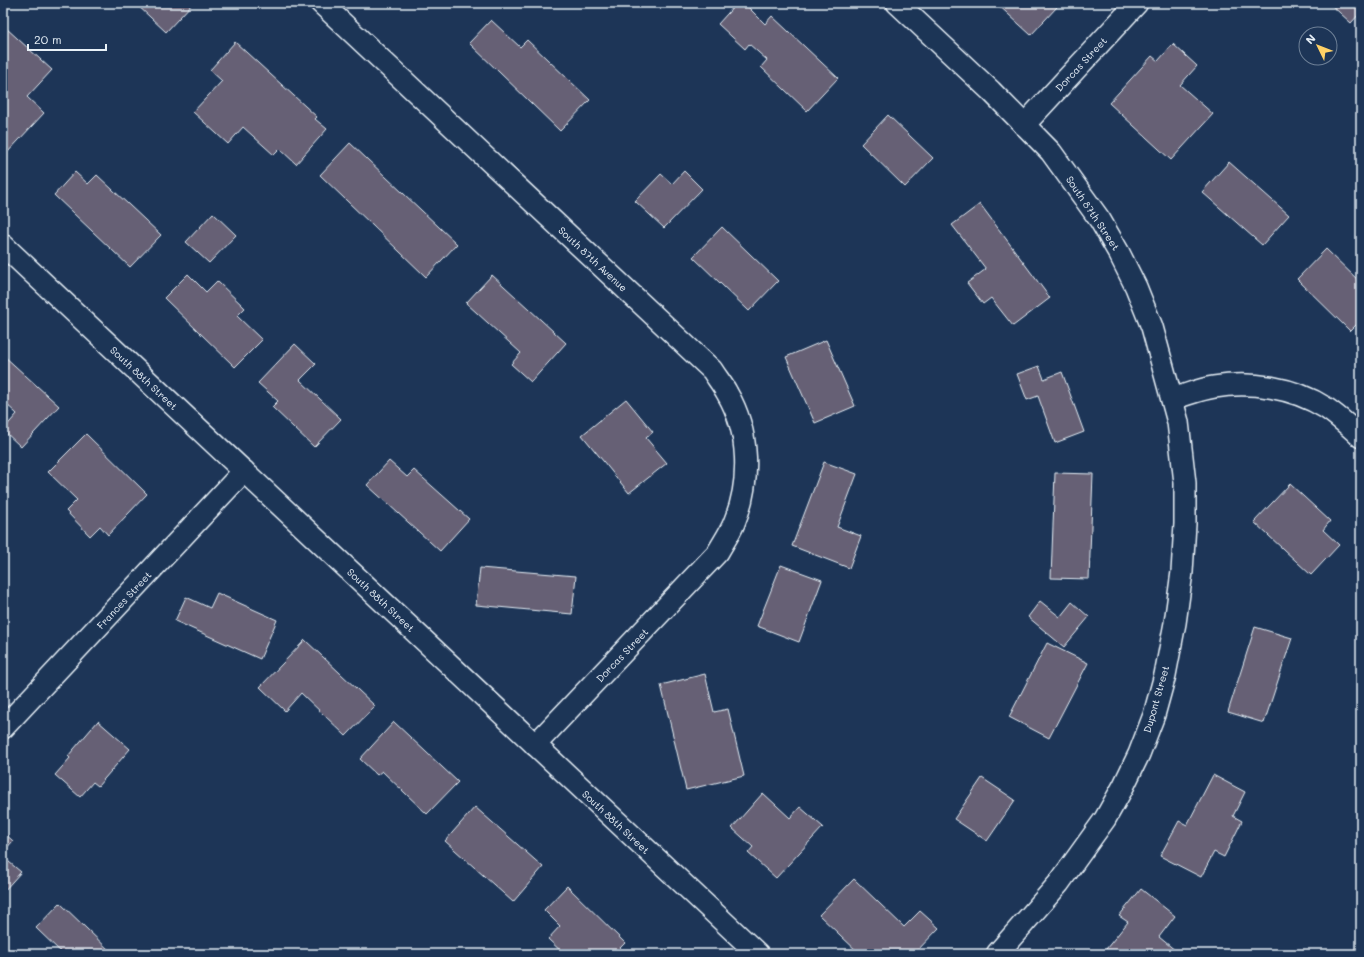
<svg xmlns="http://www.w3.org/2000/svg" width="1364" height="957" viewBox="0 0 1364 957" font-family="Mali,sans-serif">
<rect width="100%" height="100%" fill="#1d3557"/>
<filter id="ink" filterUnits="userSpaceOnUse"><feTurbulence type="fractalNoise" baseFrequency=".025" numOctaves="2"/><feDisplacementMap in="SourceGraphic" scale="8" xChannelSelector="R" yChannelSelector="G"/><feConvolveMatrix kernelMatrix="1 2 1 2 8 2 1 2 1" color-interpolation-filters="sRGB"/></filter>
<g filter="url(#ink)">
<!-- building -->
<g fill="#666175" stroke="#e8f1f8">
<polygon points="135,3 193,3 166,32"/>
<polygon points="737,3 744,3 765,24 772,16 838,78 807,111 761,67 767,60 749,44 745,49 718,24"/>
<polygon points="996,3 1053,3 1057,7 1031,35"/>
<polygon points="1329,3 1361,3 1361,12 1351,23"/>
<polygon points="491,20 520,47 527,40 590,100 560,131 469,43"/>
<polygon points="6,28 52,70 27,97 44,113 6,154 3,151 3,31"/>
<polygon points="235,42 317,117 315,119 327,129 296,164 280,149 274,155 243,127 228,144 193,112 222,81 210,70"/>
<polygon points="1173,44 1197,66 1180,85 1213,114 1171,160 1109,103 1152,56 1158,61"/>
<polygon points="888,115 933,158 905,187 861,144"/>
<polygon points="350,143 457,244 426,277 320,175"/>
<polygon points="1229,162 1289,215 1262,245 1202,192"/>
<polygon points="684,171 702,189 664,228 635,201 661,174 672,184"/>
<polygon points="75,172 88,184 97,175 161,235 130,267 54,195"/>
<polygon points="980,204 1050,298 1013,326 991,298 983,304 967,283 986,269 952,225"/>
<polygon points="213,213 236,235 209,263 186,242"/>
<polygon points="722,227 778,281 749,311 693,257"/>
<polygon points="1326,249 1361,283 1361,320 1350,331 1297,279"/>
<polygon points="188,274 206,292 217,281 245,308 237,316 262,340 235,367 164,298"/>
<polygon points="492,275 566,343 531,382 511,364 521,353 466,303"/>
<polygon points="826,340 855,406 815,423 786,357"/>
<polygon points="295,344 316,364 300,380 341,419 314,447 272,407 278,401 258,383"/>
<polygon points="3,355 59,406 21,447 3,430 17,414 3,401"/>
<polygon points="1039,366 1044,379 1062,372 1084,432 1055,443 1038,396 1027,400 1017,374"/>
<polygon points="626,399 653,432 646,438 667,463 629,493 582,435"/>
<polygon points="86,434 147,494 108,535 100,526 90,536 66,511 77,500 48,472"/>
<polygon points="389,461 407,477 414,470 469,519 440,551 367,485"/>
<polygon points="824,462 857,474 837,527 861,536 849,568 792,546"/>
<polygon points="1055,473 1093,474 1089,579 1051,578"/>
<polygon points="1290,484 1330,521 1323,530 1339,545 1311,575 1254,522"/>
<polygon points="781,565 822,580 799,642 757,626"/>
<polygon points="480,568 576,576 572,614 476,605"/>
<polygon points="217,593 277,620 260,659 175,621 186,597 210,608"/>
<polygon points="1040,601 1060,617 1072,602 1089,617 1064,647 1028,617"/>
<polygon points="1255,627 1292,638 1264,723 1228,712"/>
<polygon points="305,640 375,706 346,736 301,693 285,711 260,687"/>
<polygon points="1047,643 1088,663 1049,738 1009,717"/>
<polygon points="705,674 714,712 728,709 744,776 686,790 661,685"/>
<polygon points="98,721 130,749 98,786 93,782 80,797 55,775 70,758 68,756"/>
<polygon points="394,722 458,782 427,814 382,771 377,775 360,759"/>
<polygon points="1213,775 1245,792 1233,816 1242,821 1224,857 1214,852 1201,877 1160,856 1179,821 1187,825"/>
<polygon points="982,778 1015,800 987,841 954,819"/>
<polygon points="763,793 790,818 800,807 823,827 776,878 748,853 753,847 732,828"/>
<polygon points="475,807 543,867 513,902 445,841"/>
<polygon points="3,832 13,841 3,852"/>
<polygon points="3,857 21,872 3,892"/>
<polygon points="854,879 904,927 920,911 939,928 914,954 860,954 819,915"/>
<polygon points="567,886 625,943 614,954 592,954 588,951 585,954 564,954 548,939 560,926 544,910"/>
<polygon points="1141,889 1175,916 1159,937 1176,951 1173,954 1102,954 1128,922 1119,916"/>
<polygon points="60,903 113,954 63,954 36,928"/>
</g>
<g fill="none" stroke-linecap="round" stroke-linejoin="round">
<defs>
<g id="street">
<path d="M321,3L712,370C717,378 723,385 727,393C750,432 751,482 734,523C730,533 723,543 718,552L535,745"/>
<polyline points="897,3 991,91 1051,152 1100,220 1119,253 1136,287 1152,327 1178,422 1185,483 1185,524 1182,572 1175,623 1165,675 1154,715 1139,754 1123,787 1105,819 1059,883 997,954"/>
<polyline points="1024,125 1137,3"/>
<polyline points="3,245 758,954"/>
<path d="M1172,399C1186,395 1200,389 1214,387C1251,381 1293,387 1326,408C1338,416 1350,427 1361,437"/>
<polyline points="3,728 244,471"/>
</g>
</defs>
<!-- street casing -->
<use href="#street" stroke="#e8f1f8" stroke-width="24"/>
<!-- street -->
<use href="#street" stroke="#1d3557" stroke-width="21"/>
</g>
</g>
<g text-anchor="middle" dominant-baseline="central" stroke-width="3" stroke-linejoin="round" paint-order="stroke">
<!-- street labels -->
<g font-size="10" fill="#e8f1f8" stroke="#1d3557">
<text transform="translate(1081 64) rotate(-47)">Dorcas Street</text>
<text transform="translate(1093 213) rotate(56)">South 87th Street</text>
<text transform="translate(593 259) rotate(43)">South 87th Avenue</text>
<text transform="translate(144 378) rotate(43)">South 88th Street</text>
<text transform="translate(124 600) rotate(-47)">Frances Street</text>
<text transform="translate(381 600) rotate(43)">South 88th Street</text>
<text transform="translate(622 655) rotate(-46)">Dorcas Street</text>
<text transform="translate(1156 699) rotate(-74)">Dupont Street</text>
<text transform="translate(616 822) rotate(43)">South 88th Street</text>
</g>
</g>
<!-- margin -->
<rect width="1364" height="957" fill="none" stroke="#1d3557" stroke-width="16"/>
<rect x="8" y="8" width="1348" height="941" fill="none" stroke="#e8f1f8" stroke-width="1.5" filter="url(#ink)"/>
<!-- north arrow -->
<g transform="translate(1318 46) rotate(313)"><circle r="19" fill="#1d3557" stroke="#6e8097"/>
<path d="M0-3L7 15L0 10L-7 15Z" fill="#ffd166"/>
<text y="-6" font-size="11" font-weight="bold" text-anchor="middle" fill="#e8f1f8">N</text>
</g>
<!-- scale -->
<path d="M28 44v6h78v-6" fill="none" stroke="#e8f1f8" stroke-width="2"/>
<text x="34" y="44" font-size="12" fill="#e8f1f8" stroke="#1d3557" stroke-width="3" paint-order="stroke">20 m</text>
</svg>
